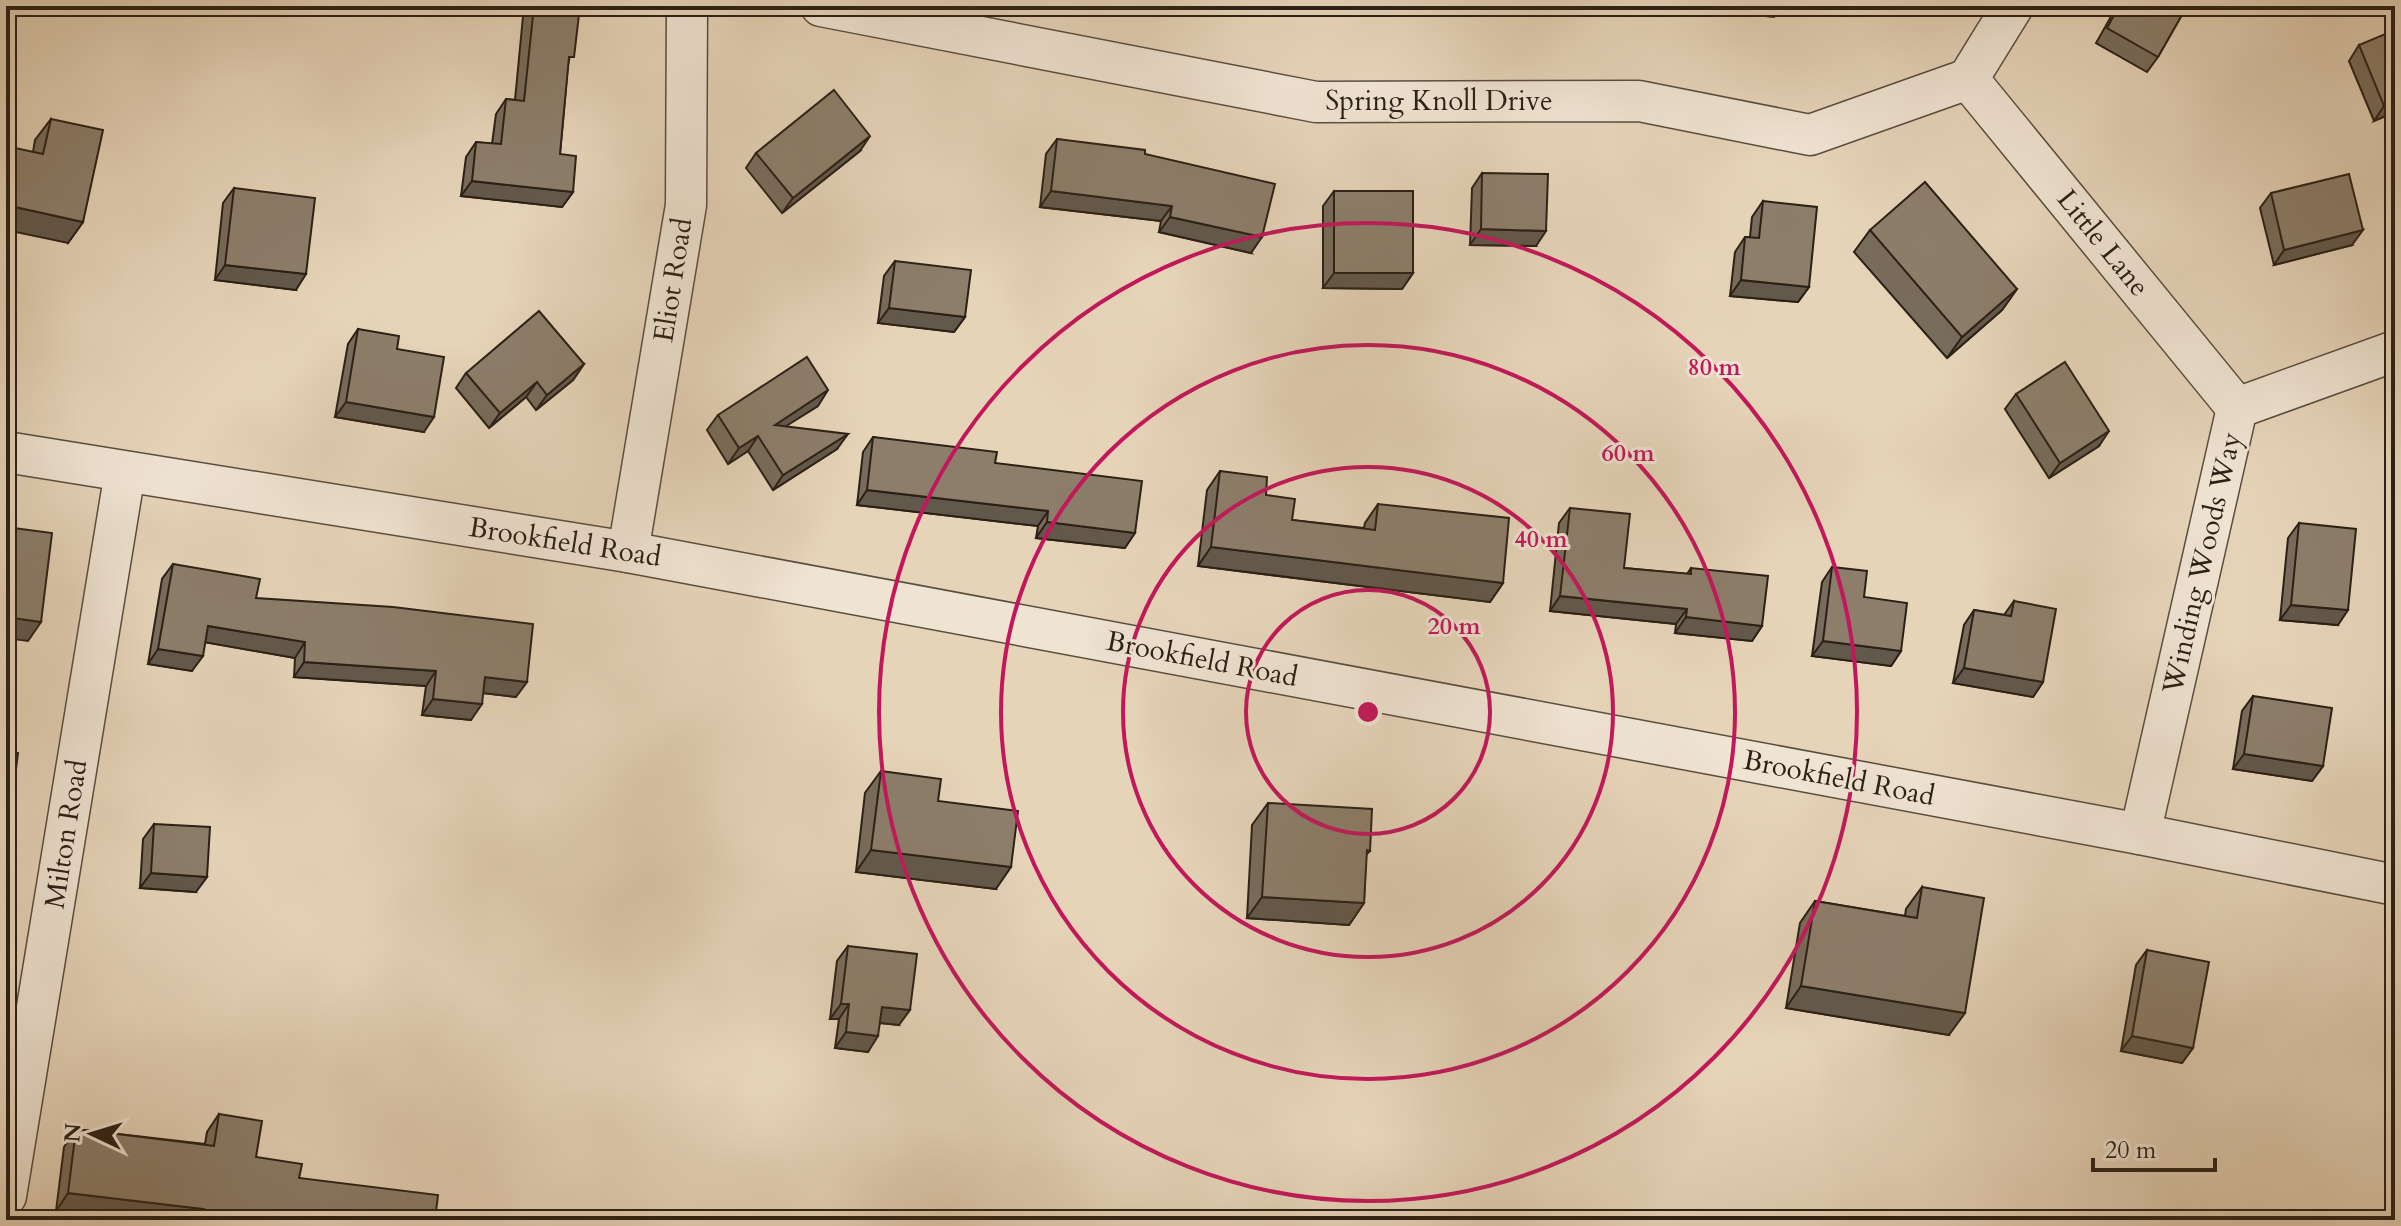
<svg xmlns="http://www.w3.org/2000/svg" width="2401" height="1226" viewBox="0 0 2401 1226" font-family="Cardo,serif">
<rect width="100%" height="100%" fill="#e6d4b9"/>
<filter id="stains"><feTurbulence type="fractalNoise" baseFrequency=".0025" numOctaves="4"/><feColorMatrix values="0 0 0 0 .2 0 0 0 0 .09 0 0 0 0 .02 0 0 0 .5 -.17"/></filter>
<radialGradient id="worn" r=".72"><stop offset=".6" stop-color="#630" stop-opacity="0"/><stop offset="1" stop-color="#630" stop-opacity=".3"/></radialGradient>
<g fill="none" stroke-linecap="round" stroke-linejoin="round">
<defs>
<g id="minor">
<polyline points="821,6 1316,102 1639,101 1810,135 1968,79 2013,6"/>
<polyline points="1968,79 2237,408"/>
<polyline points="6,452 628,552 2140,834 2395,885"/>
<polyline points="628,552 686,205 687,6"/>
<polyline points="2140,834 2237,408 2395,351"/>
<polyline points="6,1196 125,472"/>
</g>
</defs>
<!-- minor casing -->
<use href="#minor" stroke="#5a4d3f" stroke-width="43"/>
<!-- minor -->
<use href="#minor" stroke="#efe3d2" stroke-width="40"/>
</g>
<!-- wall -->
<g fill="#786c5c" stroke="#2b2016" stroke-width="2">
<polygon points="524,6 580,6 568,65 560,154 573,192 562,207 461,196 466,157 476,142 492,144 496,114 506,99 515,100"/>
<polygon points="2117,6 2187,6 2158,57 2147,72 2096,43"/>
<polygon points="2359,45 2395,112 2374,121 2349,61"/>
<polygon points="51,119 83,222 68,243 33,152 35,140"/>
<polygon points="1057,139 1145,154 1251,253 1159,232 1161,221 1040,207 1046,154"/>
<polygon points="860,151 782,213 746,168 756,153"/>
<polygon points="1482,173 1536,246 1470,245 1472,188"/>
<polygon points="234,188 296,290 215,280 223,203"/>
<polygon points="1334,191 1413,273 1402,289 1323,288 1323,206"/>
<polygon points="2271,193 2352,245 2274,265 2260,208"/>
<polygon points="1763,201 1809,287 1798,302 1730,296 1735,252 1745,237 1750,237 1752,217"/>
<polygon points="1870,230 2017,289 2002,310 1947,358 1854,252"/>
<polygon points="895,261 965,317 954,332 878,323 884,276"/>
<polygon points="358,329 397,349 424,432 335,417 348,344"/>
<polygon points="584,364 573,380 536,410 526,397 489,428 456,388 466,373"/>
<polygon points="2016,394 2099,446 2049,478 2005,409"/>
<polygon points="818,406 785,426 837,449 773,490 748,451 728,464 707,430 718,415"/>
<polygon points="873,437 995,463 1125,548 1036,538 1038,526 857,505 863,452"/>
<polygon points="2395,468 2395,503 2386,480"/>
<polygon points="1220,471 1266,495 1292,520 1364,528 1365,523 1378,504 1503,583 1490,602 1198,566 1207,490"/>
<polygon points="1570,508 1624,568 1687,574 1691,568 1762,626 1752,641 1675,633 1676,624 1550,611 1559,523"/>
<polygon points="2299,523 2338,625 2280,620 2288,538"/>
<polygon points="173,564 256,598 516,697 483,693 471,720 422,715 426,686 294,677 295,658 205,642 192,671 148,664 162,579"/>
<polygon points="1832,567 1864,597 1901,651 1891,666 1812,656 1822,582"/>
<polygon points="2014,601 2043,682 2033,697 1953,683 1964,625 1974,610 2004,615"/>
<polygon points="2253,696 2323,766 2312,781 2233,769 2242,711"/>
<polygon points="881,771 938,801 996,889 856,872 865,793"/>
<polygon points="1268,803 1370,851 1366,855 1364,903 1349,925 1247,918 1252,825"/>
<polygon points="154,824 196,892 140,888 143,839"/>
<polygon points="1922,887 1949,1035 1786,1008 1800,923 1815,901 1905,916 1906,909"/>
<polygon points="848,946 899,1025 880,1023 868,1052 835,1048 839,1019 830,1019 837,961"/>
<polygon points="2147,950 2193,1048 2182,1063 2121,1051 2136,965"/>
<polygon points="219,1114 256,1157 299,1178 435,1220 131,1220 56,1211 64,1147 76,1129 205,1144 207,1132"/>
</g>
<!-- shaded-wall -->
<g fill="#62584b" stroke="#2b2016" stroke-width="2">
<polygon points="1721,6 1782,6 1774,17 1717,11"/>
<polygon points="2395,101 2395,112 2374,121 2384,106"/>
<polygon points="870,136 860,151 782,213 793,198"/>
<polygon points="472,181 573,192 562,207 461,196"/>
<polygon points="1051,191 1172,206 1161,221 1040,207"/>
<polygon points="6,205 83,222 68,243 6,230"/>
<polygon points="1170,217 1262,237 1251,253 1159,232"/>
<polygon points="1481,229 1546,231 1536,246 1470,245"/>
<polygon points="2363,230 2352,245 2274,265 2284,250"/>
<polygon points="225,265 306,274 296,290 215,280"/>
<polygon points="1334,273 1413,273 1402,289 1323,288"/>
<polygon points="1741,280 1809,287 1798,302 1730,296"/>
<polygon points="2017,289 2002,310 1947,358 1962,337"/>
<polygon points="889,308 965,317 954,332 878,323"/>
<polygon points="584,364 573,380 536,410 547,395"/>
<polygon points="537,382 526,397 489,428 500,413"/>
<polygon points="828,390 818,406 764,440 775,425"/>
<polygon points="346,402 434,417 424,432 335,417"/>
<polygon points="2109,431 2099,446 2049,478 2060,463"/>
<polygon points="848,434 837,449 773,490 783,475"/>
<polygon points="758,436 748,451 728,464 739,448"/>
<polygon points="867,490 1048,511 1038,526 857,505"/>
<polygon points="1047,522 1135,533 1125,548 1036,538"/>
<polygon points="1211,547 1503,583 1490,602 1198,566"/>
<polygon points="1560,596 1687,609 1676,624 1550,611"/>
<polygon points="2291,605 2348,610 2338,625 2280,620"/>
<polygon points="6,617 41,622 28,641 6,638"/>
<polygon points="1686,617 1762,626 1752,641 1675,633"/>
<polygon points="208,626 305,642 295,658 198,641"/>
<polygon points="1823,641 1901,651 1891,666 1812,656"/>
<polygon points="158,649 203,656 192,671 148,664"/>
<polygon points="304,662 436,671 426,686 294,677"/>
<polygon points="1964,668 2043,682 2033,697 1953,683"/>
<polygon points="485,677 527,682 516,697 474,692"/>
<polygon points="433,699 482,704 471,720 422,715"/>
<polygon points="2244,754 2323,766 2312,781 2233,769"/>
<polygon points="6,801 12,802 6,811"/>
<polygon points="871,850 1011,867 996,889 856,872"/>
<polygon points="151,873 207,877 196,892 140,888"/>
<polygon points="1262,897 1364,903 1349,925 1247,918"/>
<polygon points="1801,986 1965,1013 1949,1035 1786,1008"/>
<polygon points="841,1004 849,1004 839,1019 830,1019"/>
<polygon points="882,1007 910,1010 899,1025 871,1022"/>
<polygon points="846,1032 878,1036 868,1052 835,1048"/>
<polygon points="2132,1036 2193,1048 2182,1063 2121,1051"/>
<polygon points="68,1193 204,1209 196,1220 131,1220 56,1211"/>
<polygon points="203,1215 229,1220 199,1220"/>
</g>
<!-- building -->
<g fill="#8c7e6b" stroke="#2b2016" stroke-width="2">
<polygon points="534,6 580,6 574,57 569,57 560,154 576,156 573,192 472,181 476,142 501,144 506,99 524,101"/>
<polygon points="2119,6 2187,6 2158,57 2107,28"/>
<polygon points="2395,30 2395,101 2384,106 2359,45"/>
<polygon points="834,90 870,136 793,198 756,153"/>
<polygon points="51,119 103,130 83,222 6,205 6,146 43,154"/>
<polygon points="1057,139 1145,150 1145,154 1275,184 1262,237 1170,217 1172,206 1051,191"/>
<polygon points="1482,173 1548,174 1546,231 1481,229"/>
<polygon points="2349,174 2363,230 2284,250 2271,193"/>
<polygon points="1925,182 2017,289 1962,337 1870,230"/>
<polygon points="234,188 315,198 306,274 225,265"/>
<rect x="1334" y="191" width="79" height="82"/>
<polygon points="1763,201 1817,207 1809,287 1741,280 1745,237 1759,238"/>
<polygon points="895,261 971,270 965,317 889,308"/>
<polygon points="539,311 584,364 547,395 537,382 500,413 466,373"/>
<polygon points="358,329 399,336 397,349 444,357 434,417 346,402"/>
<polygon points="807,357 828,390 775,425 848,434 783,475 758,436 739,448 718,415"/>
<polygon points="2065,362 2109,431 2060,463 2016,394"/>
<polygon points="873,437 997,452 995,463 1142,481 1135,533 1047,522 1048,511 867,490"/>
<polygon points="1220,471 1267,477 1266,495 1295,499 1292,520 1375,530 1378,504 1509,518 1503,583 1211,547"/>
<polygon points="1570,508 1630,514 1624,568 1691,574 1691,568 1768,576 1762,626 1686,617 1687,609 1560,596"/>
<polygon points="2299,523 2356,529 2348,610 2291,605"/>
<polygon points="6,527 52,533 41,622 6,617"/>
<polygon points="173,564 260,579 256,598 393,607 533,624 527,682 485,677 482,704 433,699 436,671 304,662 305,642 208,626 203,656 158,649"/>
<polygon points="1832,567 1867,571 1864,597 1907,603 1901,651 1823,641"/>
<polygon points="2014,601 2056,609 2043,682 1964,668 1974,610 2011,616"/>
<polygon points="2253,696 2332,708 2323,766 2244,754"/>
<polygon points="6,751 18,753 12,802 6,801"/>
<polygon points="881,771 941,779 938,801 1018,811 1011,867 871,850"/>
<polygon points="1268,803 1372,809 1370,851 1367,850 1364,903 1262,897"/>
<polygon points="154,824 210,827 207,877 151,873"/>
<polygon points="1922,887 1984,898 1965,1013 1801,986 1815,901 1917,918"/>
<polygon points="848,946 917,954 910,1010 882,1007 878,1036 846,1032 849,1004 841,1004"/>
<polygon points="2147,950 2209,962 2193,1048 2132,1036"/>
<polygon points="219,1114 262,1121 256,1157 302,1164 299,1178 438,1195 435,1220 229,1220 203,1215 204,1209 68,1193 76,1129 214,1146"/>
</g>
<!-- distance rings -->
<g fill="none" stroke="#c2185b" stroke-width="4">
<circle cx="1368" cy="712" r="122"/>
<circle cx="1368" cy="712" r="245"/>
<circle cx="1368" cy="712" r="367"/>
<circle cx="1368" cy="712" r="489"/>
</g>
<g text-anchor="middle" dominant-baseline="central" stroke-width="6" stroke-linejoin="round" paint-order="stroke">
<!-- street labels -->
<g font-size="28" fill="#2b2016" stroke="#efe3d2">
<text x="1439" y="101">Spring Knoll Drive</text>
<text transform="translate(2103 243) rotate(51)">Little Lane</text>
<text transform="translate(673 280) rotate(-81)">Eliot Road</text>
<text transform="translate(565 542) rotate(9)">Brookfield Road</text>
<text transform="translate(2202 563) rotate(-77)">Winding Woods Way</text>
<text transform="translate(1202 659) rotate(11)">Brookfield Road</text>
<text transform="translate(1839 778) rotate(11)">Brookfield Road</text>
<text transform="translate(66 834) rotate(-81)">Milton Road</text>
</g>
</g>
<circle cx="1368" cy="712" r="12" fill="#c2185b" stroke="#efe3d2" stroke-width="4"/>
<g font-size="24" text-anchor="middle" font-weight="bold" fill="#c2185b" stroke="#efe3d2" stroke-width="6" stroke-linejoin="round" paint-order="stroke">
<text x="1714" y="375">80 m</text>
<text x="1628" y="461">60 m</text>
<text x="1541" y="547">40 m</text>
<text x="1454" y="634">20 m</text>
</g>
<!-- margin -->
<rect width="2401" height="1226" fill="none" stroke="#e6d4b9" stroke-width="32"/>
<rect x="8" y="8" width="2385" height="1210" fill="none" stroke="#2b2016" stroke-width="4"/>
<rect x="16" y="16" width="2369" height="1194" fill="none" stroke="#2b2016" stroke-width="2"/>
<!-- north arrow -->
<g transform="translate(92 1134) rotate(274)" stroke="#efe3d2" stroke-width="6" paint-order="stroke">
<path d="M0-6L14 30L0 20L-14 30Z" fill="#2b2016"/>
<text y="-12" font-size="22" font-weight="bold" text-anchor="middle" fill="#2b2016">N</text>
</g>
<!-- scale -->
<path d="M2093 1158v12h122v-12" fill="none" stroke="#2b2016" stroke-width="4"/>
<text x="2105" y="1158" font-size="24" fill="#2b2016" stroke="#efe3d2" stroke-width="6" paint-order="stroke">20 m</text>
<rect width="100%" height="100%" filter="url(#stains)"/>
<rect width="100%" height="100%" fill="url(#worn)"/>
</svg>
